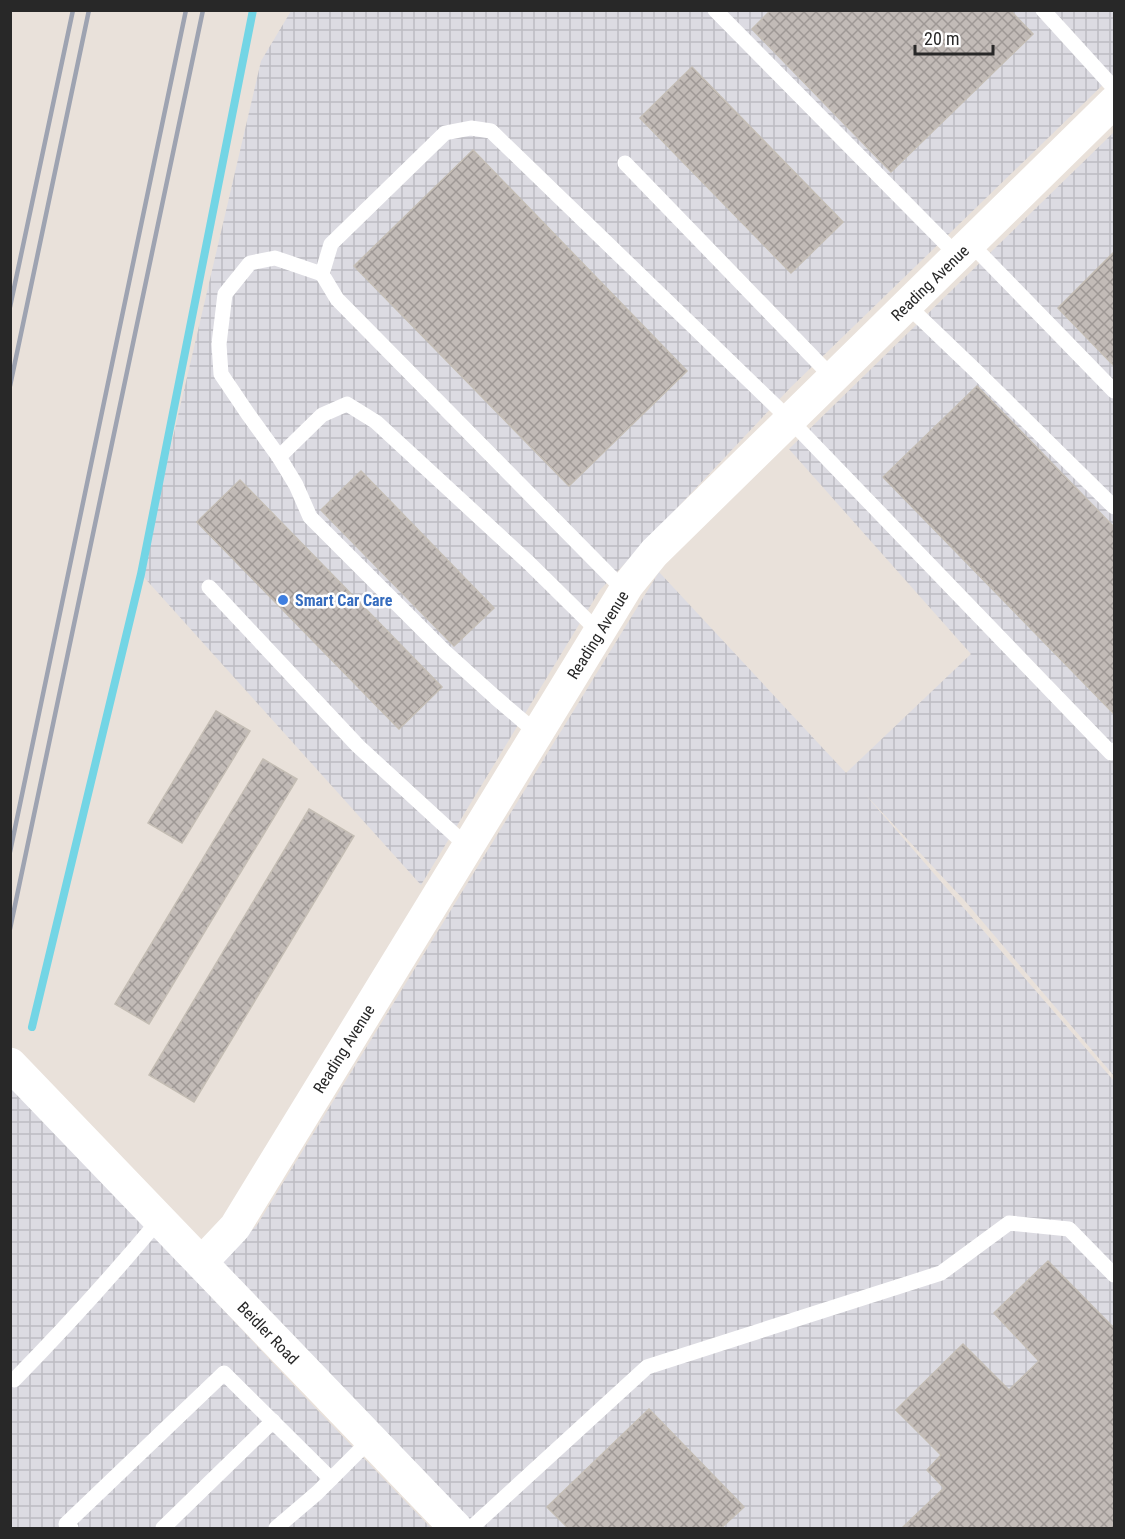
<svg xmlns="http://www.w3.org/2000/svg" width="1125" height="1539" viewBox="0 0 1125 1539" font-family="'Roboto Condensed',sans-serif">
<defs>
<pattern id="industrial-grid" width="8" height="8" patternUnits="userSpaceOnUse" patternTransform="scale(1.5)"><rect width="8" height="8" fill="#dcdbe2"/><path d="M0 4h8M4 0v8" fill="none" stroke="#bdbcc2"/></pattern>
<pattern id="building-cross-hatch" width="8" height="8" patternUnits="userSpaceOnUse" patternTransform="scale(1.5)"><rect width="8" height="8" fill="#c2bbb7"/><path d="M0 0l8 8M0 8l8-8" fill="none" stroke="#9e9895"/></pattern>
</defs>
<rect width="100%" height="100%" fill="#e9e1da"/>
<!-- industrial -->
<g fill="url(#industrial-grid)">
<polygon points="291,11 1114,11 1114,74 790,388 600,590 421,885 141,574 261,61"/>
<polygon points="1114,132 1114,1076 965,901 864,793 1114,1081 1114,1528 477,1528 221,1262 257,1225 659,572 846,773 971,654 789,449"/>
<polygon points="10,1081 300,1392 431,1528 11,1528"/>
</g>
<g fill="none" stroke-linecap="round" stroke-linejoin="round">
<!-- stream -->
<polyline stroke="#73d5e5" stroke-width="8" points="32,1027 141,574 253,10"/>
</g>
<!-- building -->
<g fill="url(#building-cross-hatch)" stroke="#c4bdb4" stroke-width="1.5">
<polygon points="771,10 1010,10 1033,34 891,172 752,29"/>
<polygon points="692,67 843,222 791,273 640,118"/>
<polygon points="473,150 687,371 569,486 354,266"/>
<polygon points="1114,252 1114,366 1058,308"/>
<polygon points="977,386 1114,527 1114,714 883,477"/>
<polygon points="361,471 494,608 454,646 321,510"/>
<polygon points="240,480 442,687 399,729 197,522"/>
<polygon points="216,711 250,731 182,843 148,823"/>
<polygon points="263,759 297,779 149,1024 115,1004"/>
<polygon points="309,809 354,836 194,1102 149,1075"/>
<polygon points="1048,1261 1114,1328 1114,1528 902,1528 944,1488 927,1470 941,1455 896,1410 963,1344 1009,1390 1039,1361 994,1313"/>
<polygon points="649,1409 744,1507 721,1528 568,1528 547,1507"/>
</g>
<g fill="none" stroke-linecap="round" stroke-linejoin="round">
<!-- service -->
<g stroke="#fff" stroke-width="15">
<polyline points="715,10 958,256"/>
<polyline points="1043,10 1114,88"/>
<polyline points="625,163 833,378"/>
<polyline points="970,243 1114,391"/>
<polyline points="322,274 275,258 250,263 225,294 219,344 221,374 248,414 279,457 296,485 310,517 444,651 496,698 537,733"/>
<polyline points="907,305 977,372 1114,507"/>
<polyline points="279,457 322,415 347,404 376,422 529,563 599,632"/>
<polyline points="209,587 358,746 468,847"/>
<polyline points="625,591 337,299 322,274 331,244 445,133 471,128 491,131 790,420 1111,753 1114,750"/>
<path d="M14,1380C64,1329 113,1275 159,1220"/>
<polyline points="71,1528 66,1524 224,1373 331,1479"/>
<polyline points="163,1528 273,1421"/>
<polyline points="276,1528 317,1493 370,1440"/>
<polyline points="471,1528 647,1367 941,1273 1009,1223 1069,1229 1114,1275"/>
</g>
<!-- minor -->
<polyline stroke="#fff" stroke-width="32" points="201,1263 235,1227 628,585 654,553 1114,102"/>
<!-- tertiary -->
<polyline stroke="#fff" stroke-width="33" points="10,1064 456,1528"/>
<!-- rail -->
<g stroke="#9ea3b1" stroke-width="4.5">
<polyline points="10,307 73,10"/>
<polyline points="10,386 89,10"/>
<polyline points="10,852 186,10"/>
<polyline points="10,929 203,10"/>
</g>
</g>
<!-- markers -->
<circle fill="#3f7fe0" stroke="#fff" stroke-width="2" cx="283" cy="600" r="6"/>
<g text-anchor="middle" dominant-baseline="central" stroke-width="5" stroke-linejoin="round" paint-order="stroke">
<!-- street labels -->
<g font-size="16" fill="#282828" stroke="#fff">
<text transform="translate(930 283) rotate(-44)">Reading Avenue</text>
<text transform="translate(598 635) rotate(-58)">Reading Avenue</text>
<text transform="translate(344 1049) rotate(-58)">Reading Avenue</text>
<text transform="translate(268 1333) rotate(46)">Beidler Road</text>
</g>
<!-- shop labels -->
<g font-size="16" font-weight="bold" fill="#366cbe" stroke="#fff" text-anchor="start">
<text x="295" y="600">Smart Car Care</text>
</g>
</g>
<!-- border -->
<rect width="1125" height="1539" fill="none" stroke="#282828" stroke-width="24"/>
<!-- scale -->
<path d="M915 45v9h78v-9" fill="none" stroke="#282828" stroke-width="3"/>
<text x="924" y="45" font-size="18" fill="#282828" stroke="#ffffff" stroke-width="4.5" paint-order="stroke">20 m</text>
</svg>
